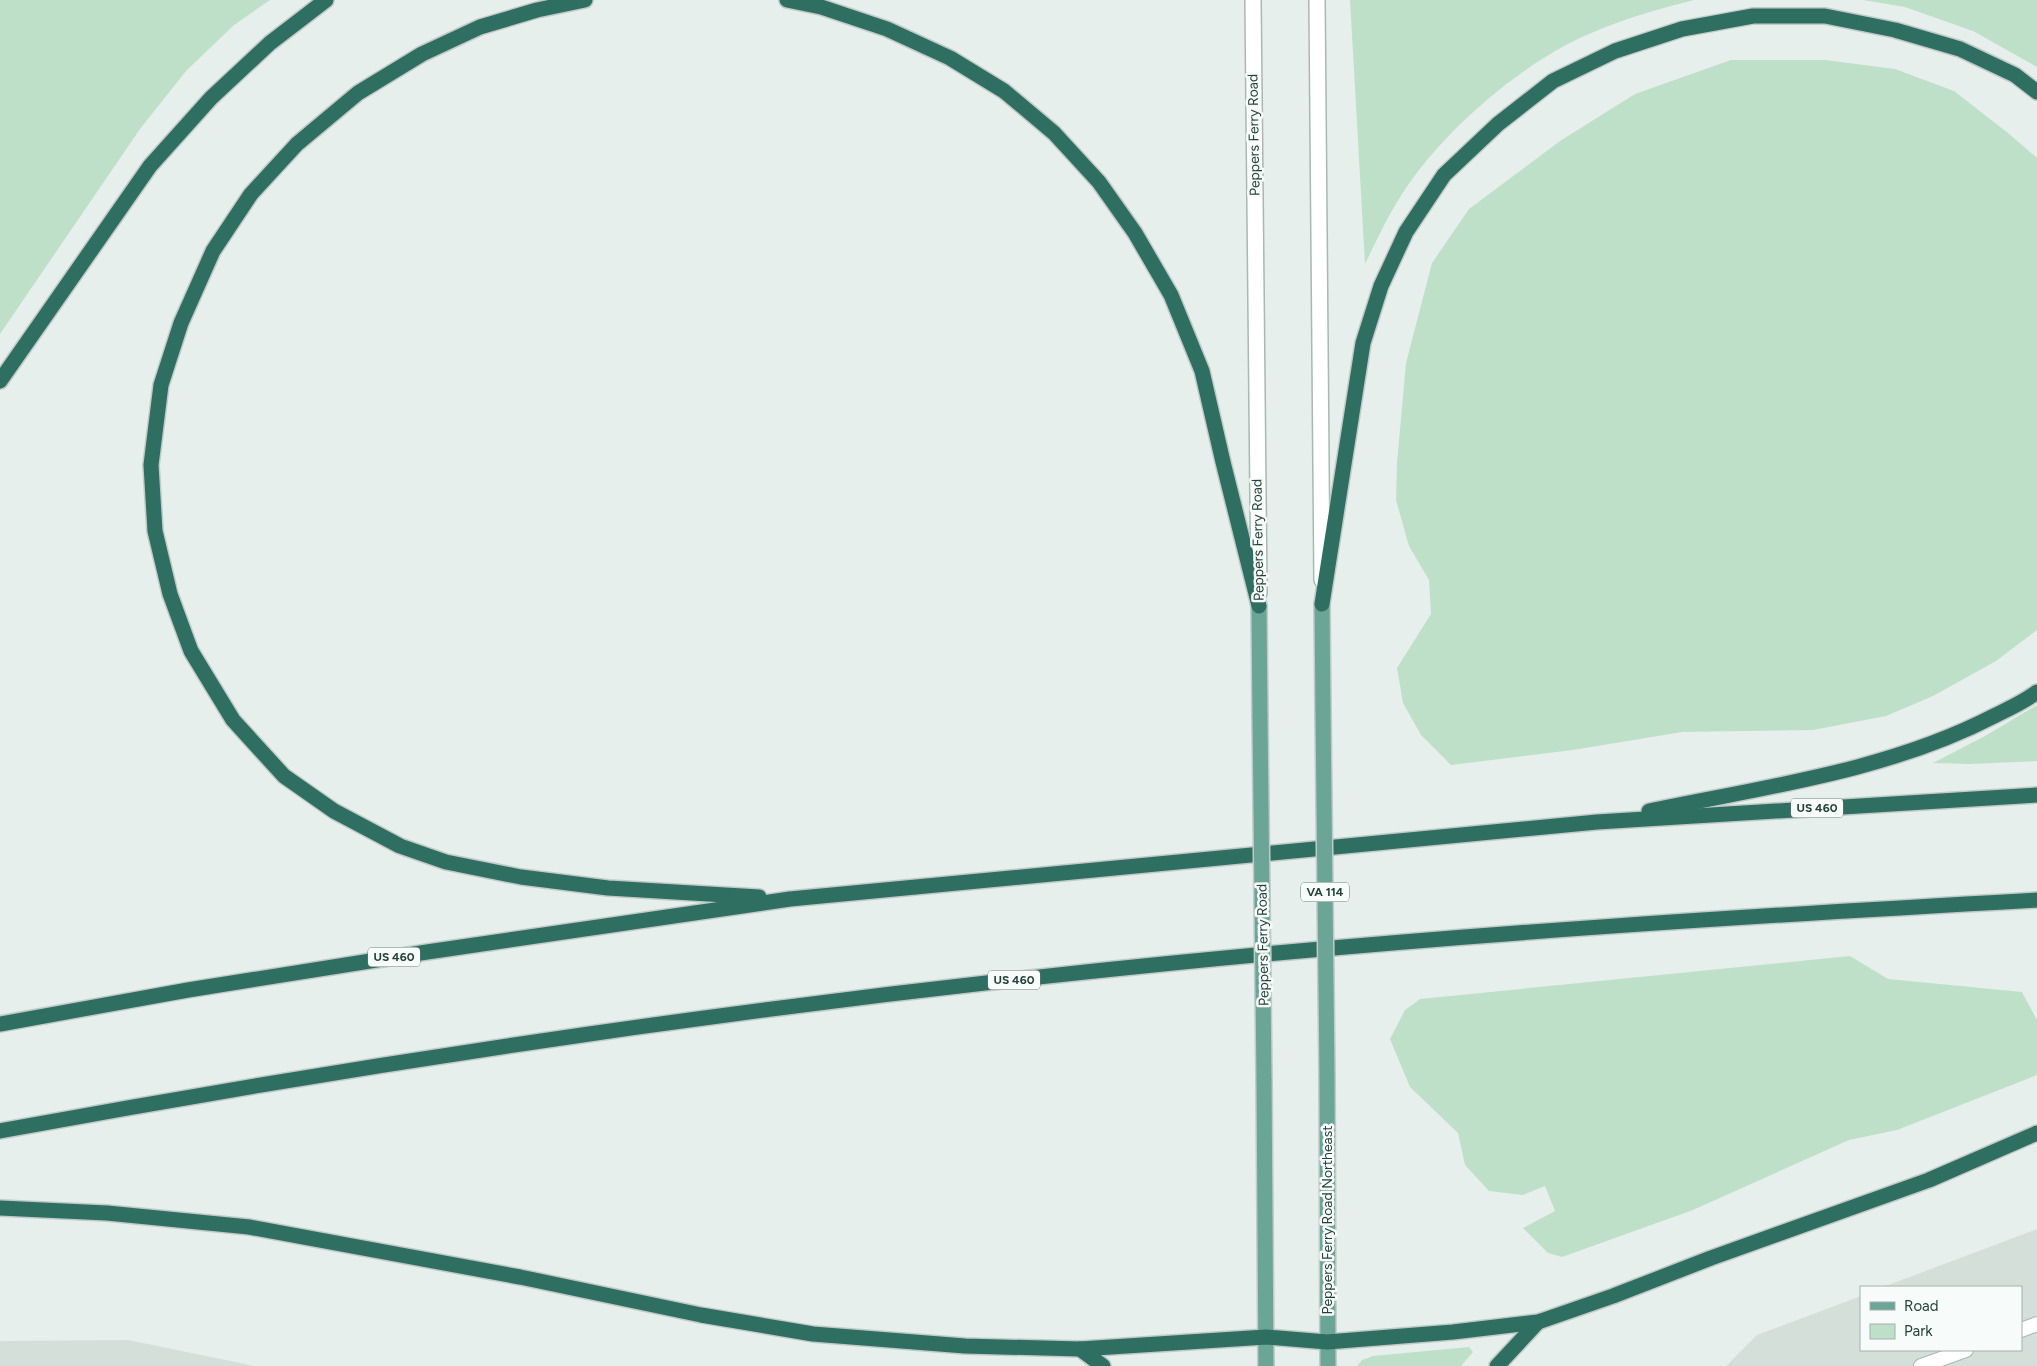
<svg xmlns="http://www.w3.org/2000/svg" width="2037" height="1366" viewBox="0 0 2037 1366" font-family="Figtree,sans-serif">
<rect width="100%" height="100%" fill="#e6efeb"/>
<!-- built -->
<g fill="#d4dfda">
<polygon points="2037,1229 2037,1366 1726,1366 1757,1335 1861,1296 1861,1350 2021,1350 2021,1287 1883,1287"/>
<polygon points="128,1340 255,1366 0,1366 0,1341"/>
</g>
<!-- green -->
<g fill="#bfe0c8">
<polygon points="0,0 270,0 234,25 186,71 140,129 0,334"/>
<path d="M1350,0H1694C1658,9 1623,19 1589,34C1526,61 1457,120 1416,174C1395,201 1380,233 1365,264Z"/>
<polygon points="1863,0 2037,0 2037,67 1973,31 1905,7"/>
<polygon points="1731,60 1825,60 1895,69 1954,91 2008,133 2037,158 2037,630 1996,661 1933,696 1886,716 1813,730 1682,732 1573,750 1451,765 1421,735 1403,703 1397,668 1431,614 1429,580 1409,546 1396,500 1397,463 1406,363 1432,263 1469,209 1560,141 1635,94"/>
<polygon points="2037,705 2037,761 1970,764 1933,763 1985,736"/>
<polygon points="1850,956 1888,979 2022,992 2037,1020 2037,1075 1897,1130 1849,1140 1693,1210 1562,1257 1548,1253 1523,1228 1555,1211 1545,1186 1523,1195 1489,1191 1465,1165 1458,1133 1410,1087 1390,1039 1405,1010 1420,999"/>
<polygon points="1469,1347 1473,1352 1461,1366 1357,1366 1362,1360 1373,1356"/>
</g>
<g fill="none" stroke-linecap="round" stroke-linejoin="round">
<defs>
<g id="service">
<polyline points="2021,1330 2037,1324"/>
<polyline points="1921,1366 1966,1350"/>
</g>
<g id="tertiary">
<polyline points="1253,0 1259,593"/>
<polyline points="1317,0 1322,580"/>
</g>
<g id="primary">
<polyline points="1322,604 1323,711"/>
<polyline points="1259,606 1260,717"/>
<polyline points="1327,1074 1328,1366"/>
<polyline points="1264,1079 1266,1366"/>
</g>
<g id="motorway">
<polyline points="585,0 537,10 480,27 422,54 358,93 297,144 251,194 213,251 181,323 161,385 151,465 155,531 170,594 191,651 233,720 284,776 334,811 400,846 446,862 521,877 608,888 759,897"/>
<polyline points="787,0 821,7 887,29 950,58 1004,91 1054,133 1099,182 1135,233 1171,295 1202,371 1223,462 1259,606"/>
<polyline points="0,381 150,166 211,98 270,43 326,0"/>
<polyline points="1322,604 1363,343 1381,286 1406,232 1444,175 1498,124 1553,81 1615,51 1682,29 1753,16 1825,16 1895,30 1960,49 2015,75 2037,92"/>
<path d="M1649,811C1764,787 1888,771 1994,716C2008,709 2024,702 2037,692"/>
<polyline points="0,1024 188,990 427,952 790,899 1597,822 2037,795"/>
<path d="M0,1131C388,1059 780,1002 1173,963C1461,934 1749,916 2037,900"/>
<polyline points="0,1208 107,1213 249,1227 520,1277 701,1315 813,1334 965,1346 1080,1349 1266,1337 1327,1342 1453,1332 1538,1322 1613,1296 1711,1258 1929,1180 2037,1133"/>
<polyline points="1080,1349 1103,1366"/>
<polyline points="1497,1366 1538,1322"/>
</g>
</defs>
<!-- service casing -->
<use href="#service" stroke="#a8b8b2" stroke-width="16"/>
<!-- tertiary casing -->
<use href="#tertiary" stroke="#a8b8b2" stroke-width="18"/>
<!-- primary casing -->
<use href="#primary" stroke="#c2cac8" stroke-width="18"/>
<!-- motorway casing -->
<use href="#motorway" stroke="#c2cac8" stroke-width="18"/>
<!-- service -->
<use href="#service" stroke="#fff" stroke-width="14"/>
<!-- tertiary -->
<use href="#tertiary" stroke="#fff" stroke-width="15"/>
<!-- primary -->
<use href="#primary" stroke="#6aa596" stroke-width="15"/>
<!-- motorway -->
<use href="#motorway" stroke="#2f6f62" stroke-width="15"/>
<defs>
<g id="primary-bridge">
<polyline points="1323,711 1327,1074"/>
<polyline points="1260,717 1264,1079"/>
</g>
</defs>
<!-- primary-bridge casing -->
<use href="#primary-bridge" stroke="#c2cac8" stroke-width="18" stroke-linecap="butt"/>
<!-- primary-bridge -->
<use href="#primary-bridge" stroke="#6aa596" stroke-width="15"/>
</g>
<g text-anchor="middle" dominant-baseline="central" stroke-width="5" stroke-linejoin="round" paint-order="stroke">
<!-- shield labels -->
<g fill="#f7fbf9" stroke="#637a73" stroke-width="1">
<rect x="1791" y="798.5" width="52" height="19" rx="4"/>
<rect x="1301" y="882.5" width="48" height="19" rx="4"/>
<rect x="368" y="947.5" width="52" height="19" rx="4"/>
<rect x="988" y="970.5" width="52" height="19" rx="4"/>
</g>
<g font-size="12" font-weight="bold" fill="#24423a">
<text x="1817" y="808">US 460</text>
<text x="1325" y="892">VA 114</text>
<text x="394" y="957">US 460</text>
<text x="1014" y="980">US 460</text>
</g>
<!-- street labels -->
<g font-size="14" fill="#24423a" stroke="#f7fbf9">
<text transform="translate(1254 135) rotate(-91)">Peppers Ferry Road</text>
<text transform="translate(1258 540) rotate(-91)">Peppers Ferry Road</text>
<text transform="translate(1263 945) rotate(-91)">Peppers Ferry Road</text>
<text transform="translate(1327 1220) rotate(-90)">Peppers Ferry Road Northeast</text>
</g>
</g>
<!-- legend -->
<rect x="1860" y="1286" width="162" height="65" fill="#f7fbf9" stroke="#a3b1ad"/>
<rect x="1870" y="1302" width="25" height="8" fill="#6aa596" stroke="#a3b1ad"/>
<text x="1904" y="1311" font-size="15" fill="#24423a">Road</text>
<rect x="1870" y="1324" width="25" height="15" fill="#bfe0c8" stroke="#a3b1ad"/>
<text x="1904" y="1336" font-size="15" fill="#24423a">Park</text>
</svg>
